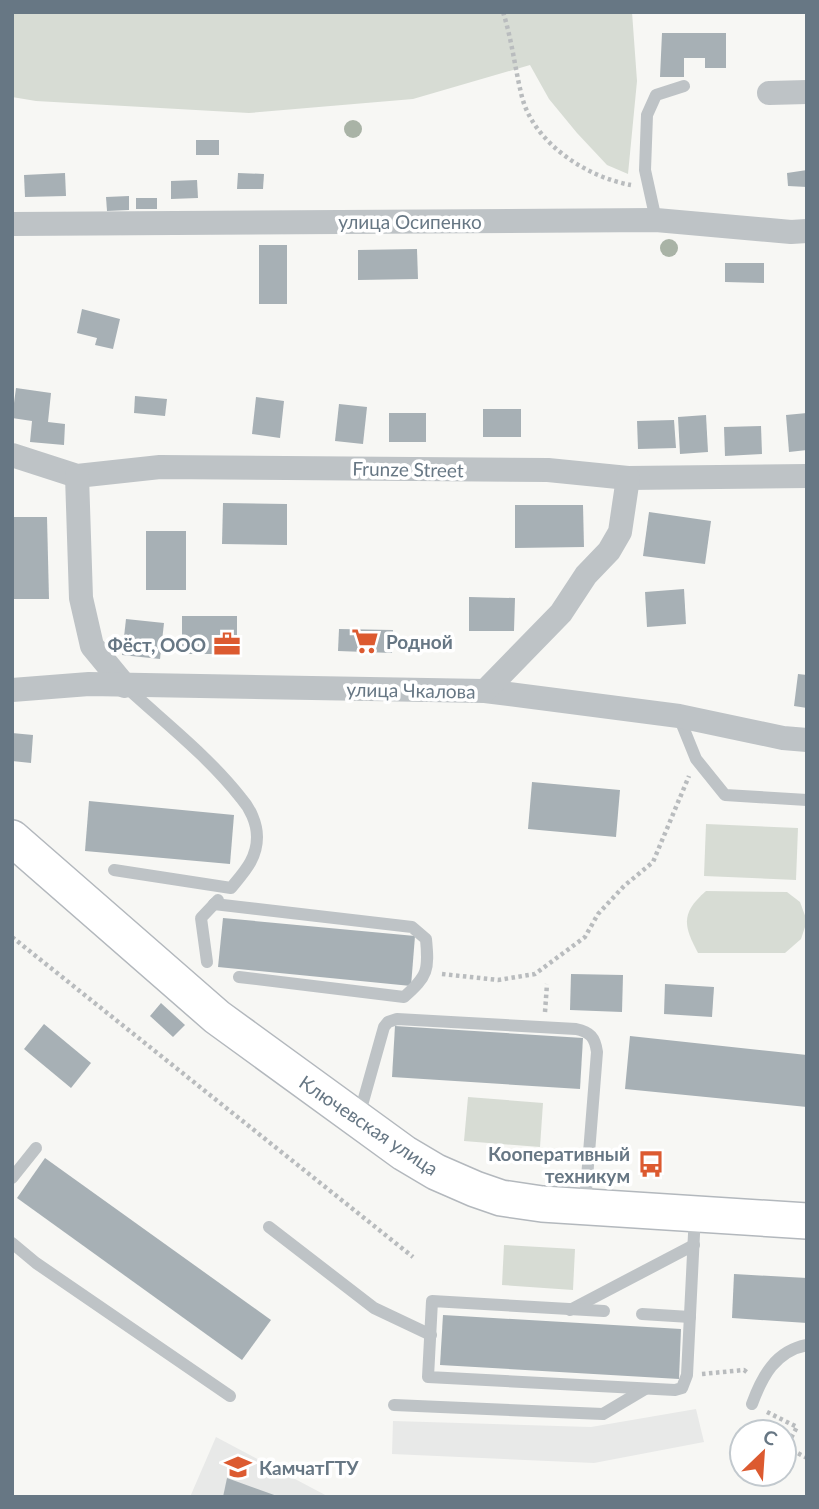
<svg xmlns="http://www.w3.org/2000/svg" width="819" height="1509" viewBox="0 0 819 1509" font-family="Lato,sans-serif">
<rect width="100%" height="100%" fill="#f7f7f4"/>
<!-- built -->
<g fill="#e8e9e8">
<polygon points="696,1409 704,1442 594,1463 392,1454 393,1421 591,1427"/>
<polygon points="216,1437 329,1497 190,1497"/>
</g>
<!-- green -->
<g fill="#d7dcd4">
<polygon points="12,12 632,12 637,81 628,174 607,165 577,133 549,99 530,65 413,99 249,113 36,101 12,97"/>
<polygon points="706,824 798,828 796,880 704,876"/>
<path d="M706,891L787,892L800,902L807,921L801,939L785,953H698C683,925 681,913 706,891Z"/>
<polygon points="468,1097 543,1103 540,1147 464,1141"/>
<polygon points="504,1245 575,1249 573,1290 502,1285"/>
</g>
<!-- building -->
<g fill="#a7b0b5">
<polygon points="662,33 726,33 726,68 705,68 705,58 684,58 684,77 660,77"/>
<rect x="196" y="140" width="23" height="15"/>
<polygon points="807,170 807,187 788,186 787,173"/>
<polygon points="65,173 66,196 25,197 24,175"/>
<polygon points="238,173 264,174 263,189 237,189"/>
<polygon points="197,180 198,198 171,199 171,181"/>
<polygon points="129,196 129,210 107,211 106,197"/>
<rect x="136" y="198" width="21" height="11"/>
<rect x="259" y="245" width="28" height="59"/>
<polygon points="417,249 418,279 358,280 358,250"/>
<polygon points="725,263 764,263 764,283 725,282"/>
<polygon points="82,309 120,319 113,349 95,345 97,338 77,333"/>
<polygon points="16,388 51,393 48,422 65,424 64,445 30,442 32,421 12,418"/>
<polygon points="135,396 167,399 165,416 134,413"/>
<polygon points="256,397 284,401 280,438 252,434"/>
<polygon points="339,404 367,407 363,444 335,441"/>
<rect x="483" y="409" width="38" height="28"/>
<rect x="389" y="413" width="37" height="29"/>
<polygon points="807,413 807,450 789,452 786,415"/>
<polygon points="706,415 708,452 680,454 678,417"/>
<polygon points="674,420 676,448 638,449 637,421"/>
<polygon points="761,426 762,454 725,456 724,427"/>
<polygon points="223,503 287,504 287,545 222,544"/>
<polygon points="515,505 583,505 584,547 515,548"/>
<polygon points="649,512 711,521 705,564 643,556"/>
<polygon points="12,517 47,517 49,599 12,599"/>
<rect x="146" y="531" width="40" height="59"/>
<polygon points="684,589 686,624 647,627 645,592"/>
<polygon points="469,597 515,598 514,631 469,631"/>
<rect x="182" y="616" width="55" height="38"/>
<polygon points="126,619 164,623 160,659 122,655"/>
<polygon points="339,629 393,630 392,653 338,651"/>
<polygon points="798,674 807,675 807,708 794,706"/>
<polygon points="12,733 33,735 31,763 12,761"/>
<polygon points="532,782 620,790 616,837 528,829"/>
<polygon points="89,801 234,815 230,864 85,851"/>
<polygon points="223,918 415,936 411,986 218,967"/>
<polygon points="571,974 623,975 622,1012 570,1010"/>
<polygon points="665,984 714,987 712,1017 664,1014"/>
<polygon points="161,1003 185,1025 173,1037 150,1016"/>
<polygon points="44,1024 91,1063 71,1088 24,1049"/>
<polygon points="395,1026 583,1038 580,1089 392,1077"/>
<polygon points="630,1036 807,1055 807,1107 625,1089"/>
<polygon points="45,1158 271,1320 242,1360 17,1198"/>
<polygon points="734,1274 807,1278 807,1323 732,1318"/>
<polygon points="443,1315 681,1329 679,1379 440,1365"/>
<polygon points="227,1478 277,1496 277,1497 223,1497"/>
</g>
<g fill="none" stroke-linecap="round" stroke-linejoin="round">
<defs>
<polyline id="secondary" points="12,838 217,1017 404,1153 436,1172 475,1189 501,1198 542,1204 807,1221"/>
</defs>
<!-- secondary casing -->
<use href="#secondary" stroke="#b3b8bd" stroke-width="38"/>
<!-- path -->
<g stroke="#b9bcbe" stroke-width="4.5" stroke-dasharray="3.5 3.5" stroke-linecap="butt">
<path d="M503,12C512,40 515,69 522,97C534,143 586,177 631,185"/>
<polyline points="12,937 413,1257"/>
<polyline points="442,974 498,980 535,974 585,937 598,914 624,886 653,862 689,776"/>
<polyline points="545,1012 547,984"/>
<polyline points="702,1374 744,1370 748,1373"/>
<polyline points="767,1412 797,1427 786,1447 807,1458"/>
</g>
<!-- lane -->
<g stroke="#bec3c6" stroke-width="12">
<polyline points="656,220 645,170 647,115 656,95 684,86"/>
<polyline points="679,717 696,759 725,795 807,800"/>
<path d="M114,870L231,888C244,872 257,859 257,837C257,823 250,808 241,798C208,756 164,722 125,686"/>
<path d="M214,904L412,927L426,939C429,970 428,976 404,997L239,977"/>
<polyline points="207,962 201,918 218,900"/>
<path d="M359,1116L384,1027L388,1022L397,1019L576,1029C590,1032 595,1037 597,1052L585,1203"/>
<polyline points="12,1178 36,1148"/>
<polyline points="269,1227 374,1308 431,1335"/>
<polyline points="12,1243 36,1263 230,1396"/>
<polyline points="570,1310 694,1245"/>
<polyline points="604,1311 432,1301 428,1377 675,1390 682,1388 687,1375 695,1214"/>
<polyline points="642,1314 690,1317"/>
<path d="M752,1404C762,1377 775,1351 807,1345"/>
<polyline points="394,1405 603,1414 645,1389"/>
</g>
<!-- street -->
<g stroke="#bec3c6" stroke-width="24">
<polyline points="769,93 807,92"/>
<polyline points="12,224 656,220 791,232 807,231"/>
<polyline points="12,455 77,476 160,467 548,470 628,478 807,476"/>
<polyline points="77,476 81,598 92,646 125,686"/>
<polyline points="12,690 89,684 485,691 679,716 783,738 807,740"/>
<polyline points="485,691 561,613 586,575 609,551 620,532 628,478"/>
</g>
<!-- secondary -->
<use href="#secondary" stroke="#fff" stroke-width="35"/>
</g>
<!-- trees -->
<g fill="#a9b3a6">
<circle cx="353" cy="129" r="9"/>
<circle cx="669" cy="248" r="9"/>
</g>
<!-- icons -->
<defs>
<symbol id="supermarket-bare" viewBox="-9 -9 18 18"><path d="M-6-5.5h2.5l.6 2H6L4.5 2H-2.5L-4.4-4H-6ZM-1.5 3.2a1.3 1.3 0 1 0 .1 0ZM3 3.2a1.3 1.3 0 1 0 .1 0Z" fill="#dc5a30" stroke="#fff" stroke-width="2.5" paint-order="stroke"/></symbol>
<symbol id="office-bare" viewBox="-9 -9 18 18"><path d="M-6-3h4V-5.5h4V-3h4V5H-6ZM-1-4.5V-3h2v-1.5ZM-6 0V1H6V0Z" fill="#dc5a30" stroke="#fff" stroke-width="2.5" paint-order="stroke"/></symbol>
<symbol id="bus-bare" viewBox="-9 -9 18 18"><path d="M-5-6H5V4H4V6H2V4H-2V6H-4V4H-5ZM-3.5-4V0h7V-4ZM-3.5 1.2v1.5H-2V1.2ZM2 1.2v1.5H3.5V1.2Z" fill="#dc5a30" stroke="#fff" stroke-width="2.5" paint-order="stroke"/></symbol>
<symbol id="university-bare" viewBox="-9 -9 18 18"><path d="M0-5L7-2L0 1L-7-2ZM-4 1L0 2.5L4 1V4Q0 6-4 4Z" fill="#dc5a30" stroke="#fff" stroke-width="2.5" paint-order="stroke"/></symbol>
</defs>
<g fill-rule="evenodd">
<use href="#supermarket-bare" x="346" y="622" width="38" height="38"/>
<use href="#office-bare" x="208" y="625" width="38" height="38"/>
<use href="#bus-bare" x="632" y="1145" width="38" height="38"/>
<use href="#university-bare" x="219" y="1448" width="38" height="38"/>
</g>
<g text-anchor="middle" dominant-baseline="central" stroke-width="7" stroke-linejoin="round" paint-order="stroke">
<!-- street labels -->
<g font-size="19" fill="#677784" stroke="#fff">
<text x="410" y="221">улица Осипенко</text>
<text transform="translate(408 469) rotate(1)">Frunze Street</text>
<text transform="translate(411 690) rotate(1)">улица Чкалова</text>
<text transform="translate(369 1125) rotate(34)">Ключевская улица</text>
</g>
<!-- poi labels -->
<g font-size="19" font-weight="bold" fill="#677784" stroke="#fff" text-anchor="start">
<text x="386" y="641">Родной</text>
<text x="206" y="644" text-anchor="end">Фёст, ООО</text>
<text x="630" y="1153" text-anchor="end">Кооперативный<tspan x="630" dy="22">техникум</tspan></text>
<text x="259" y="1467">КамчатГТУ</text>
</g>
</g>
<!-- border -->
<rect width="819" height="1509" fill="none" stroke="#677784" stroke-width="28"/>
<!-- north arrow -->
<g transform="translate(763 1453) rotate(25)"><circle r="33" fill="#ffffff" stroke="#c2c9ce" stroke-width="2"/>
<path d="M0-5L12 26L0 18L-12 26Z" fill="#dc5a30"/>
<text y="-10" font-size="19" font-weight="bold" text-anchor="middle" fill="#677784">С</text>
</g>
</svg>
